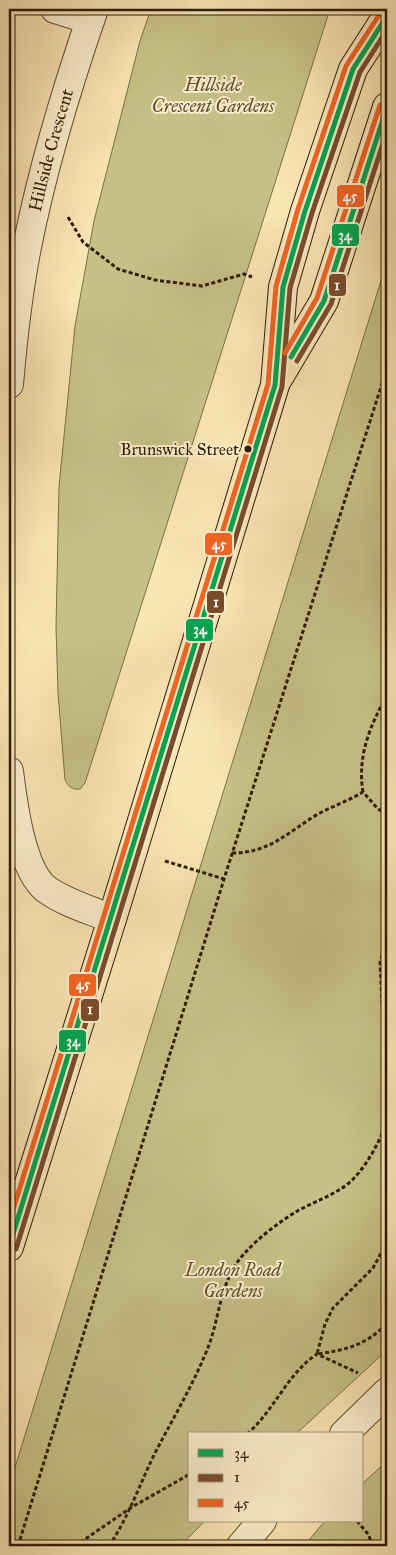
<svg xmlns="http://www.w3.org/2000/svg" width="396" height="1555" viewBox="0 0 396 1555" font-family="'IM FELL Great Primer',serif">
<rect width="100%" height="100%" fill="#fae5b4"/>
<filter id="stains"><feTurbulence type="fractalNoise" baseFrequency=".004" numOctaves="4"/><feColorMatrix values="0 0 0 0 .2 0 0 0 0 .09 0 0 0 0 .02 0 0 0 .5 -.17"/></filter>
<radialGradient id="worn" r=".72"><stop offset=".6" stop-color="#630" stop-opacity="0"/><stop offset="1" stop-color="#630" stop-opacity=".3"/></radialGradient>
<!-- green -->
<g fill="#c6c287" stroke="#7a6f45">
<path d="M151,9H330L85,783L80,789C72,790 69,787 65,780L58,693L56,627L59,486L75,326L94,221L140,41Z"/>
<polygon points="387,261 387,1350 296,1434 190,1434 190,1521 205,1521 180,1546 9,1546 9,1487"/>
<polygon points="387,1461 387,1546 304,1546 325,1521 362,1521 362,1484"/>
</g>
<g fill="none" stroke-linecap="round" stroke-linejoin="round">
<defs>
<g id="minor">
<polyline points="55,9 90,20"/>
<path id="s1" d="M9,384C13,338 18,292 27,247C43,166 67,87 94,9"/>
<path d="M9,771C13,803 21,869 46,889C65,903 91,910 112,919"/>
<polyline points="344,1434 387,1392"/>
<polyline points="241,1546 262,1521"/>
</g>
<g id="major">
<polyline points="278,379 324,301 387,107"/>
<polyline points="9,1247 112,919 275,385 283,287 305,211 353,69 387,16"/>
</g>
</defs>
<!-- minor casing -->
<use href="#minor" stroke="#624e2f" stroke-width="30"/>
<!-- major casing -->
<use href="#major" stroke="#2f1c03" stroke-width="30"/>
<!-- path -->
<g stroke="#2f1c03" stroke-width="3" stroke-dasharray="4 2.5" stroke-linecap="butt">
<polyline points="68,217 83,242 118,269 155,280 202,286 244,274 252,277"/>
<path d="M363,792C357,756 370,726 387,695"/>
<path d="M232,853C270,853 288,832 318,814C333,806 348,801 363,792L378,809L387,814"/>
<polyline points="165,861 224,879"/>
<polyline points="387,936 380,963 387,1096"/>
<path d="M387,1242L373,1268L333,1308L325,1324L317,1354C346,1350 367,1345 387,1323"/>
<path d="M247,1434C274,1411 287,1374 317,1354L358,1373"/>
<polyline points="357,1521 368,1534 373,1546"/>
<polyline points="18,1546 224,879 387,368"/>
<polyline points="75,1546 132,1507 190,1474"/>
<path d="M109,1546C128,1518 139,1486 154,1455C172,1420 192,1387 207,1350C220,1319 219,1282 243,1255C257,1239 280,1221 299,1210C316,1201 334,1195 349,1183C366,1168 378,1144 387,1123"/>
</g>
<!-- minor -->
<use href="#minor" stroke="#fceece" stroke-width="28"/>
<!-- major -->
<use href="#major" stroke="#fae5b4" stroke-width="28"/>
<defs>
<g id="bus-1">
<polyline points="291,357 324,301 387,107"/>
<polyline points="9,1247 275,385 283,287 305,211 353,69 387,16"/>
</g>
<g id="bus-2">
<polyline points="297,361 331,304 387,131"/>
<polyline points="16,1249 282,387 290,288 312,213 360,72 387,30"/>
</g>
<g id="bus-3">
<polyline points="285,353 317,298 380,105"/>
<polyline points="9,1223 268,384 276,286 298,209 346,66 381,12"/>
</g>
</defs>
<!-- bus-1 casing -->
<use href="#bus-1" stroke="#fceece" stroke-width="9"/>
<!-- bus-2 casing -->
<use href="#bus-2" stroke="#fceece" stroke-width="9"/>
<!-- bus-3 casing -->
<use href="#bus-3" stroke="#fceece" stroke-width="9"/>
<!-- bus-1 -->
<use href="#bus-1" stroke="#00a651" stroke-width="5"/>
<!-- bus-2 -->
<use href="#bus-2" stroke="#7a4b2a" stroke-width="5"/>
<!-- bus-3 -->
<use href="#bus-3" stroke="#f26522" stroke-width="5"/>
</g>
<!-- markers -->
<circle fill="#2f1c03" stroke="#fceece" stroke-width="2" cx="248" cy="449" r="4.5"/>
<g text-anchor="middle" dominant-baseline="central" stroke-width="4" stroke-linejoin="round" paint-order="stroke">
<!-- bus labels -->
<g font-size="17" fill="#2f1c03" stroke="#fceece" text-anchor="end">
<text x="239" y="449">Brunswick Street</text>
</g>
<!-- park labels -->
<g font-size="18" font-style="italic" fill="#5c4e2b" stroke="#fceece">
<text x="213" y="85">Hillside<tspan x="213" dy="21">Crescent Gardens</tspan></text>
<text x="233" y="1270">London Road<tspan x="233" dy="21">Gardens</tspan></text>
</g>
<!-- street labels -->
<g font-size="18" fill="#2f1c03" stroke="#fceece">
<text stroke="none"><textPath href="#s1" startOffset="238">Hillside Crescent</textPath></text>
</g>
</g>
<g stroke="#fceece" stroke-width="2">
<rect x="336" y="184" width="29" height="24" rx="5" fill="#f26522"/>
<rect x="331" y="223" width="29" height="24" rx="5" fill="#00a651"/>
<rect x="328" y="273" width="19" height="24" rx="5" fill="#7a4b2a"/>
<rect x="204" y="532" width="29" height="24" rx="5" fill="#f26522"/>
<rect x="206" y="590" width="19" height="24" rx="5" fill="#7a4b2a"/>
<rect x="185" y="618" width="29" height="24" rx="5" fill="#00a651"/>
<rect x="68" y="973" width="29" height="24" rx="5" fill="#f26522"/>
<rect x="80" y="998" width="20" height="24" rx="5" fill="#7a4b2a"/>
<rect x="58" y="1029" width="29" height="24" rx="5" fill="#00a651"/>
</g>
<g font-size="14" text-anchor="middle" font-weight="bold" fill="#fff">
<text x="350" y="201">45</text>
<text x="345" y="240">34</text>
<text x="337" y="290">1</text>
<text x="219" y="549">45</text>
<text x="216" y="607">1</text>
<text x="200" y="634">34</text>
<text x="83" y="989">45</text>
<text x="90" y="1014">1</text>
<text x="73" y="1046">34</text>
</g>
<!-- margin -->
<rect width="396" height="1555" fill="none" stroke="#fae5b4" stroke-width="30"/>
<rect x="10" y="10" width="376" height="1535" fill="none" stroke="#2f1c03" stroke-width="2.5"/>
<rect x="15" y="15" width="366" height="1525" fill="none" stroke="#2f1c03"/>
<!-- legend -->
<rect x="188" y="1432" width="175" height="90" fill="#fceece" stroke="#aa9a7d"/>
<rect x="198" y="1449" width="25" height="8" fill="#00a651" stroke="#aa9a7d"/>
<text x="234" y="1458" font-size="15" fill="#2f1c03">34</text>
<rect x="198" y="1474" width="25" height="8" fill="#7a4b2a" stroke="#aa9a7d"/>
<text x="234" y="1482" font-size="15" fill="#2f1c03">1</text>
<rect x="198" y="1499" width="25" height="8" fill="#f26522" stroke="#aa9a7d"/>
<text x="234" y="1508" font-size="15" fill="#2f1c03">45</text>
<rect width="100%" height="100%" filter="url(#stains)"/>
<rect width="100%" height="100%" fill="url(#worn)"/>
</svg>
